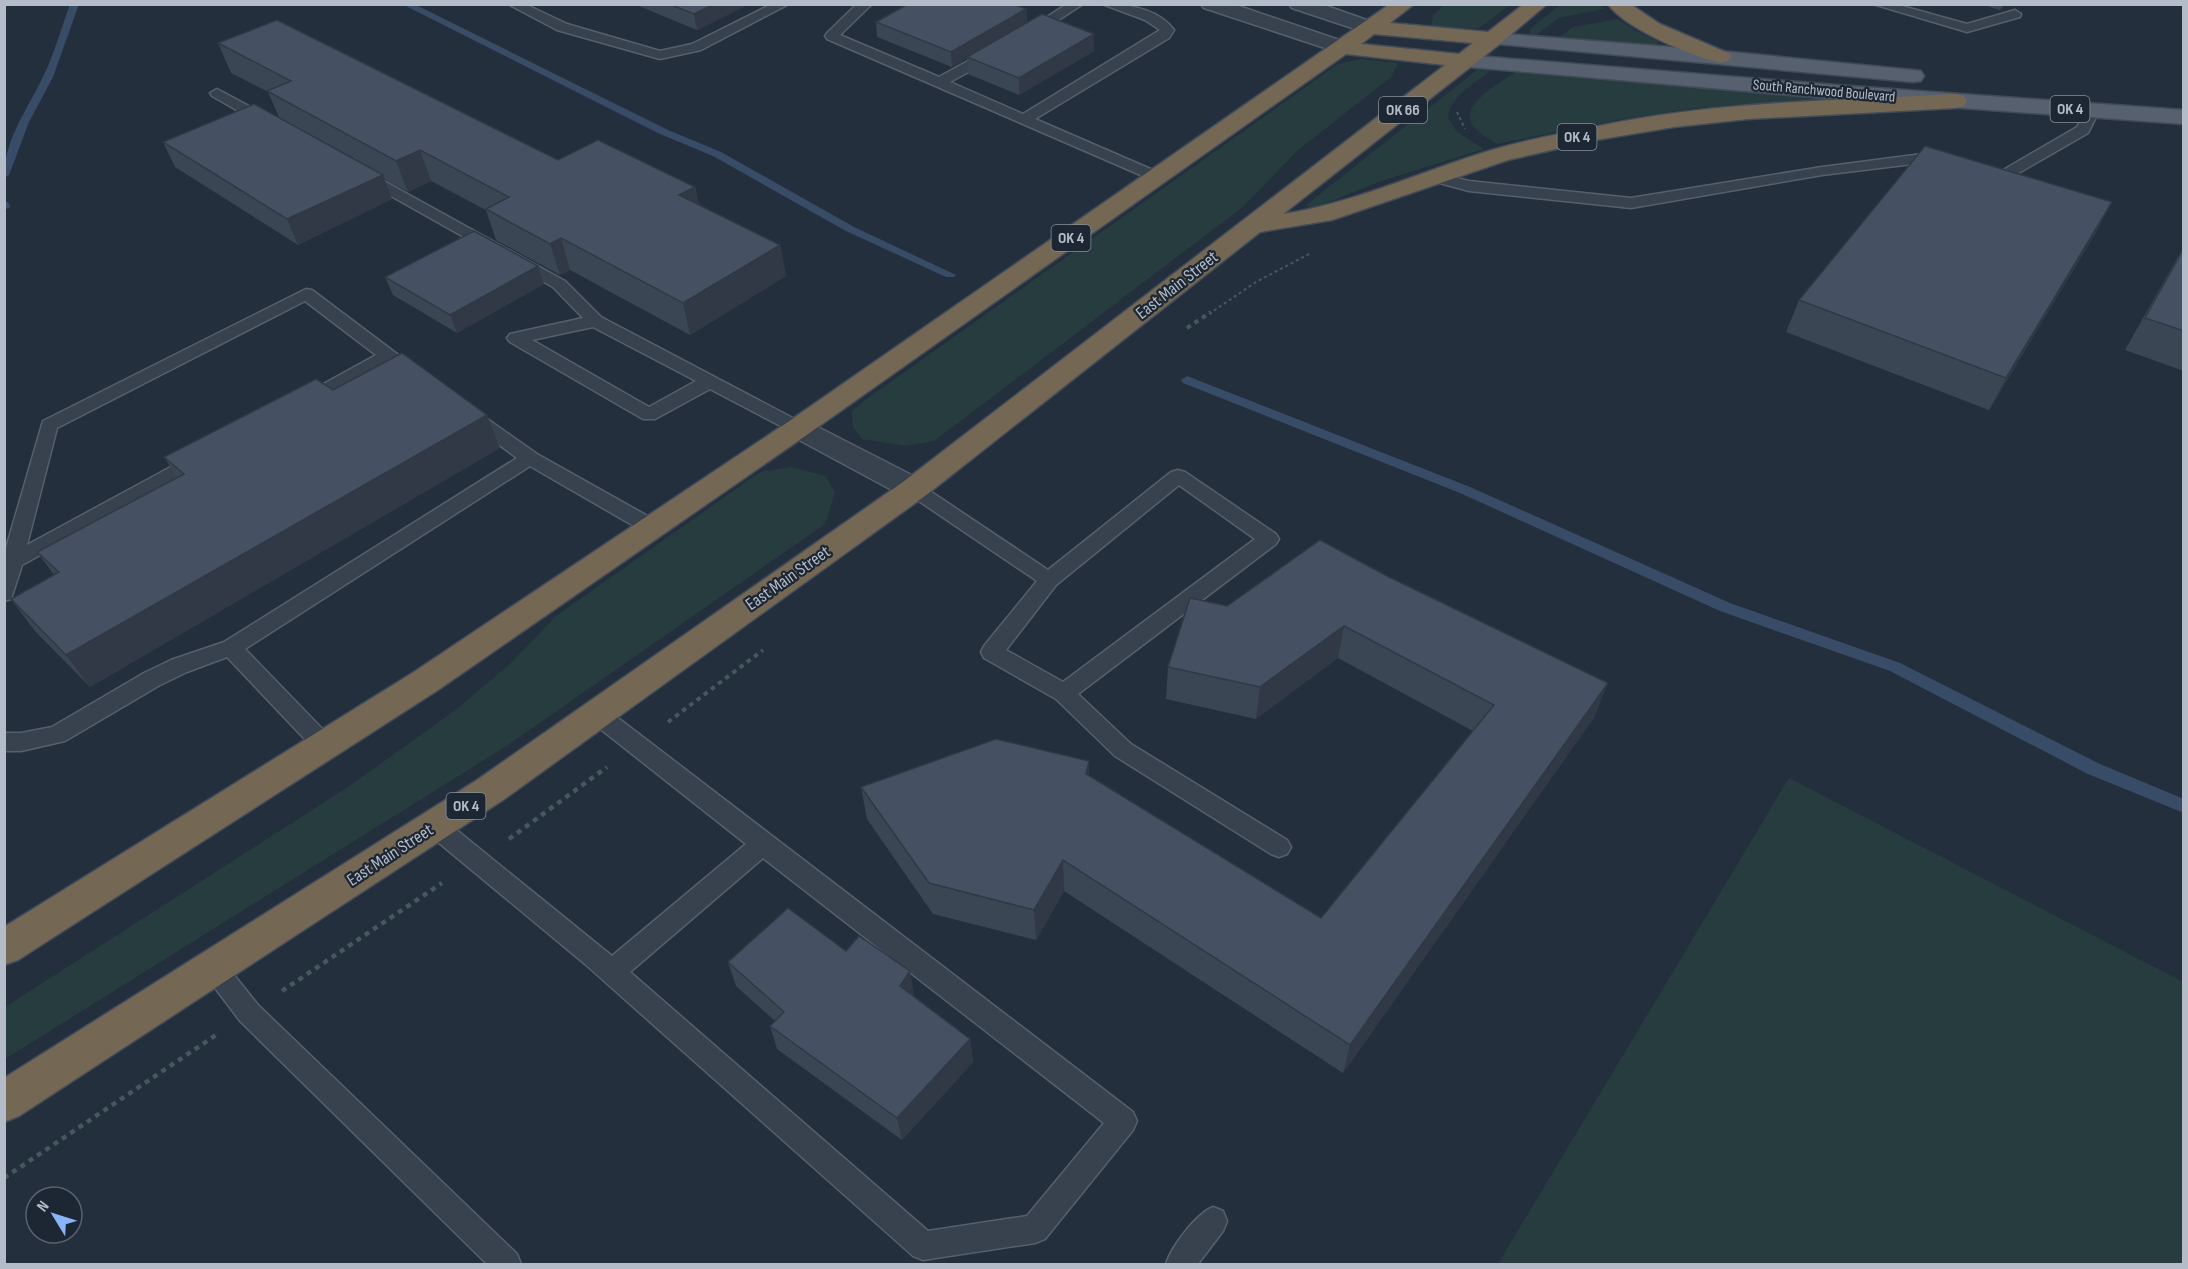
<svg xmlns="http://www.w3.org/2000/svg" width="2188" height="1269" viewBox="0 0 2188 1269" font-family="'Sofia Sans Condensed',sans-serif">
<rect width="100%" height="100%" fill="#242f3e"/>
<!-- green -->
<g fill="#263c3f">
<polygon points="1445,5 1510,5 1479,28 1431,28 1433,15"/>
<polygon points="1560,5 1599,5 1604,9 1558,18 1535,36 1530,36 1530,29"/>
<polygon points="1618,19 1636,31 1660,42 1655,45 1560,37 1573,27"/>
<polygon points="1361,59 1398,63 1391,77 1297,151 1243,207 934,441 906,446 862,439 853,427 852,411 868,398 1338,64"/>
<path d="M1477,70L1490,71C1474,84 1450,96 1448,118L1457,132L1484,149L1381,181L1314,208L1306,205Z"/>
<path d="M1515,72L1836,98L1695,108L1622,119L1497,144C1491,140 1483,136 1477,130C1452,108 1499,84 1515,72Z"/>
<polygon points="791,467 826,476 835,493 825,524 508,745 5,1059 5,1007 351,785 453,712 510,664 556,616 760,472"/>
<polygon points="1789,778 2183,982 2183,1264 1498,1264"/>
</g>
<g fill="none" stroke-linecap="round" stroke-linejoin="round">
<!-- stream -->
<g fill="#394c67" fill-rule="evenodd">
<path d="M70,4H79L53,77L29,122L9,175L4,178C4,141 26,111 42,79C54,55 61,29 70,4Z"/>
<polygon points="402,4 414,4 668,130 721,152 854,227 956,275 954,277 946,277 846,231 713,156 660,134"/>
<polygon points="4,201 8,202 10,207 4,210"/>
<polygon points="1187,376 1470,487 1730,603 1900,663 2100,764 2184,799 2184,813 2088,774 1890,671 1720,611 1460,493 1183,383 1181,380"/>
</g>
<defs>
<g id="lane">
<polygon points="508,4 525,4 567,24 660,51 692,44 772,4 789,4 701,50 660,59 557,30"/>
<path d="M857,4H872L840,35L939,77L986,51H996L998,54L996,57L950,82L1023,114L1160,30L1145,20L1102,4C1127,4 1158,8 1174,30L1169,38L1035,119L1162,174L1165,177L1157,182L1152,180L827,39L825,36L827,33Z"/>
<polygon points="1067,4 1083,4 1034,36 1024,36 1022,33"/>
<polygon points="1873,4 1895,4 1967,24 2015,10 2021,14 2020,17 1967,32"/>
<polygon points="217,89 273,119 275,122 273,125 263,125 212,96 210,93"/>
<polygon points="2092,107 2099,111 2088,133 2003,182 1993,182 1990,179 1993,176 2077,127 2087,108"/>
<polygon points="1930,153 1948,158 1950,161 1943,165 1929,162 1822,175 1631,208 1469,191 1428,180 1425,177 1433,172 1469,181 1631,198 1822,167"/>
<path d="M364,170L565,281L601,317L804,424L807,428L804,432H792L710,389L655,419H643L510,342L507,338L510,334L583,318L553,287L359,178L356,175ZM593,327L696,381L649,407L532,340Z"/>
<polygon points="306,289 312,290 421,372 424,376 421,380 409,380 387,364 310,406 298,406 295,402 298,398 376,355 305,301 57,428 27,545 191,456 205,456 207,460 205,464 22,565 11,599 4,601 4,555 43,421"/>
<polygon points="470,409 476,411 537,454 660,523 663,528 660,533 653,535 646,533 530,466 245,649 333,740 336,746 333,752 325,755 317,752 227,657 187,672 160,685 65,741 21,751 4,751 4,733 21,733 52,727 144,673 171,660 224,642 517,458 464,419 461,415 464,411"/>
<path d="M1178,470L1185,472L1276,534L1279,539L1276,544L1078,694L1131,744L1287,840L1291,847L1287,854L1279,857L1271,854L1115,756L1056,699L984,658L981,652L984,646L1037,581L907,493L904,489L907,485L914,483L921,485L1048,570L1171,472ZM1179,485L1255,539L1063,682L1006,650L1056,585Z"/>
<path d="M597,706L605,708L1133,1112L1137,1121L1133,1130L1045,1239L1035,1243L923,1260L913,1256L585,964L427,833L423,826L427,819L435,816L443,819L612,956L746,844L589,720L586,714L589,708ZM763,858L1104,1123L1027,1216L928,1231L630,972Z"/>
<polygon points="213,957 222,960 258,1005 517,1254 521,1264 487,1264 240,1021 200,968 204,960"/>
<path d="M1213,1207L1223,1211L1227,1221L1223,1231L1198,1264H1166C1171,1247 1196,1214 1213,1207Z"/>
</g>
<g id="street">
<polygon points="1201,4 1233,4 1351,44 1355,48 1351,52 1344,54 1337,52 1204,8"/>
<polygon points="1289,4 1321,4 1378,24 1381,28 1378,32 1371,34 1364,32 1292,8"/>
<polygon points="798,419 808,422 925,482 929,489 925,496 914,499 903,496 788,434 784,428 788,422"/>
</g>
<g id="primary">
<polygon points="1494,33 1721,51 1913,70 1921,71 1924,76 1921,81 1913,82 1487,43 1484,39 1487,35"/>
<polygon points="1465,55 1836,85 2184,110 2184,124 1836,99 1457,66 1454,61 1457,56"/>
</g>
<g id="highway">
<path d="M1390,4H1414L1390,23L1488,32L1524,4H1547L1501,43L1283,214C1355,203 1422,171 1492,150C1525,140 1560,134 1594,127C1712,101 1835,101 1956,94L1964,96L1967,101L1964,106L1956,108L1748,119L1674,127L1596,140L1508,160L1332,220L1260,232L925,496L503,800L19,1116L4,1122V1078L477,780L903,482L1445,65L1346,54L808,434L438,690L18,960L4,965V927L414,672L788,422ZM1374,34L1473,43L1459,54L1361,44Z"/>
<path d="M1608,4H1630L1660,24L1728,53L1732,57L1728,61L1721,63C1692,56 1625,29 1608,4Z"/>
</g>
</defs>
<!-- lane casing -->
<use href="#lane" stroke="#565f6c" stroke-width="3"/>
<!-- street casing -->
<use href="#street" stroke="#565f6c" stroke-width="3"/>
<!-- primary casing -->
<use href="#primary" stroke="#414a57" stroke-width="3"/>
<!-- highway casing -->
<use href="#highway" stroke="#434c59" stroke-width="3"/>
<!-- path-far2 -->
<g stroke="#44595c" stroke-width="2" stroke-dasharray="3 3" stroke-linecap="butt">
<polyline points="1457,112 1465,129"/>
<polyline points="1209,314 1256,282 1311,253"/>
</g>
<!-- path-far1 -->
<g stroke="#44595c" stroke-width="4" stroke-dasharray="4.5 4.5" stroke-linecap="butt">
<polyline points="1187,328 1211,312"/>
<polyline points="668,722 763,650"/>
</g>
<!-- path -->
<g stroke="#44595c" stroke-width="4.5" stroke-dasharray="5 5" stroke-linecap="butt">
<polyline points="509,839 607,767"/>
<polyline points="282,991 442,883"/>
<polyline points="4,1178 216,1035"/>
</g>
<!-- lane -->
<use href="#lane" fill="#38414e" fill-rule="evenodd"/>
<!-- street -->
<use href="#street" fill="#38414e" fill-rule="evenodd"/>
<!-- primary -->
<use href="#primary" fill="#56606e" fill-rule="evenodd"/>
<!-- highway -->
<use href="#highway" fill="#746855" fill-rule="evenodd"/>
</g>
<!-- wall -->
<g fill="#3b4654">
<polygon points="634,4 749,4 697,30"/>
<polygon points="1980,4 2005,4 2000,10"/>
<polygon points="1026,9 1027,23 1094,51 1019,95 968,74 967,58 952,67 877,37 876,22"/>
<polygon points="218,43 558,160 695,187 699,205 780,245 786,276 690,335 570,270 560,275 496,240 486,210 431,181 408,192 384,179 392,199 298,245 175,167 163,142 279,117 268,92 231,73"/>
<polygon points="2112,202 2095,234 1989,410 1786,332 1799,300"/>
<polygon points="2184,246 2184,371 2125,350"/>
<polygon points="538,266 544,284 457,333 393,295 385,277"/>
<polygon points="333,390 487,415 500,448 90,687 35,631 11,599 54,575 37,552 177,478 164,457"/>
<polygon points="1320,540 1595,716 1343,1073 1064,891 1036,940 933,914 867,819 861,787 1089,761 1089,776 1321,918 1473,731 1338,658 1256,719 1166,699 1168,667 1227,606"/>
<polygon points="846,951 914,995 913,996 970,1039 973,1062 902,1140 777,1049 770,1026 775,1021 736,986 728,962"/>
</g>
<!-- shaded-wall -->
<g fill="#303945">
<polygon points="714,4 749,4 697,30 694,14"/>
<polygon points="1026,9 1027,24 952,67 951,52"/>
<polygon points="1094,34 1094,51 1019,95 1019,78"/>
<polygon points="420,150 431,181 408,192 396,161"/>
<polygon points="383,175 392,199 298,245 287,219"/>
<polygon points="695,187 702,218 679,195"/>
<polygon points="2112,202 2095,234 1989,410 2006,378"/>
<polygon points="561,238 570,270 560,275 550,244"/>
<polygon points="780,245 786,276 690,335 683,303"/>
<polygon points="538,266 544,284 457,333 450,315"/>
<polygon points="487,415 500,448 90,687 66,655"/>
<polygon points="1344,626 1338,658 1256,719 1260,687"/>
<polygon points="1608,683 1595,716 1343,1073 1350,1045"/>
<polygon points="1089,761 1089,793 1086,774"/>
<polygon points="1063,860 1064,891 1036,940 1034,910"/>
<polygon points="910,971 914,995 904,1010 900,986"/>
<polygon points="970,1039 973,1062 902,1140 897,1118"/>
</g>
<!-- building -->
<g fill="#455162" stroke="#303945" stroke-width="1.5">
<polygon points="669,4 714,4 694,14"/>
<polygon points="908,4 1014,4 1026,9 951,52 876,22"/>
<polygon points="1042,14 1094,34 1019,78 967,57"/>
<polygon points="277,20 558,160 598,140 695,187 679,195 780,245 683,303 561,238 550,244 486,209 509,197 420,150 396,161 267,91 291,81 218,43"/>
<polygon points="254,104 383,175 287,219 163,142"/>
<polygon points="1925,146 2112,202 2006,378 1799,300"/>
<polygon points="474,231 538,266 450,315 385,277"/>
<polygon points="2184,248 2184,331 2145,318"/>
<polygon points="402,353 487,415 66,655 11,599 59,572 37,552 184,474 164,457 316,379 333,390"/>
<polygon points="1320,540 1387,576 1608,683 1350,1045 1063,860 1034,910 929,883 861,787 996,739 1089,761 1086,774 1321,918 1494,705 1344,626 1260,687 1168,667 1190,598 1227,606"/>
<polygon points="788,908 846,951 859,936 910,971 900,986 970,1039 897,1118 770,1026 784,1012 728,962"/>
</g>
<g text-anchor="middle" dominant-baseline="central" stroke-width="4.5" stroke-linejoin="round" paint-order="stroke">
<!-- far-street labels -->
<g font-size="15" fill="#b4bcc9" stroke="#1d2633">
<text transform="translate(1824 91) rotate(5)">South Ranchwood Boulevard</text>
</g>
<!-- shield labels -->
<g fill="#1d2633" stroke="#878f9c" stroke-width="1.5">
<rect x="2050.5" y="96" width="39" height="26" rx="4.5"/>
<rect x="1379" y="97" width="48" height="26" rx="4.5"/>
<rect x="1557.5" y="124" width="39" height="26" rx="4.5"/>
<rect x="1051.5" y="225" width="39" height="26" rx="4.5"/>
<rect x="446.5" y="793" width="39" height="26" rx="4.5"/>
</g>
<g font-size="16" font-weight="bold" fill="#b4bcc9">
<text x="2070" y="109">OK 4</text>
<text x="1403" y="110">OK 66</text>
<text x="1577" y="137">OK 4</text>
<text x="1071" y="238">OK 4</text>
<text x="466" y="806">OK 4</text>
</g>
<!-- street labels -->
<g font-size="18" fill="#b4bcc9" stroke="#1d2633">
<text transform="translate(1177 285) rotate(-38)">East Main Street</text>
<text transform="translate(788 578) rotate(-35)">East Main Street</text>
<text transform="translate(390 855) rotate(-33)">East Main Street</text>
</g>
</g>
<!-- border -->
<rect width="2188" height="1269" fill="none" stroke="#b4bcc9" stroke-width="12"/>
<!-- north arrow -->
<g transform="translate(54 1215) rotate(308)"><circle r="28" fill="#1d2633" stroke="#59626f" stroke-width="1.5"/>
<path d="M0-4.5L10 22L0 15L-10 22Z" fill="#8ab4f8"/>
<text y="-9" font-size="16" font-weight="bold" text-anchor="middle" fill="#b4bcc9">N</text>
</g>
</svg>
